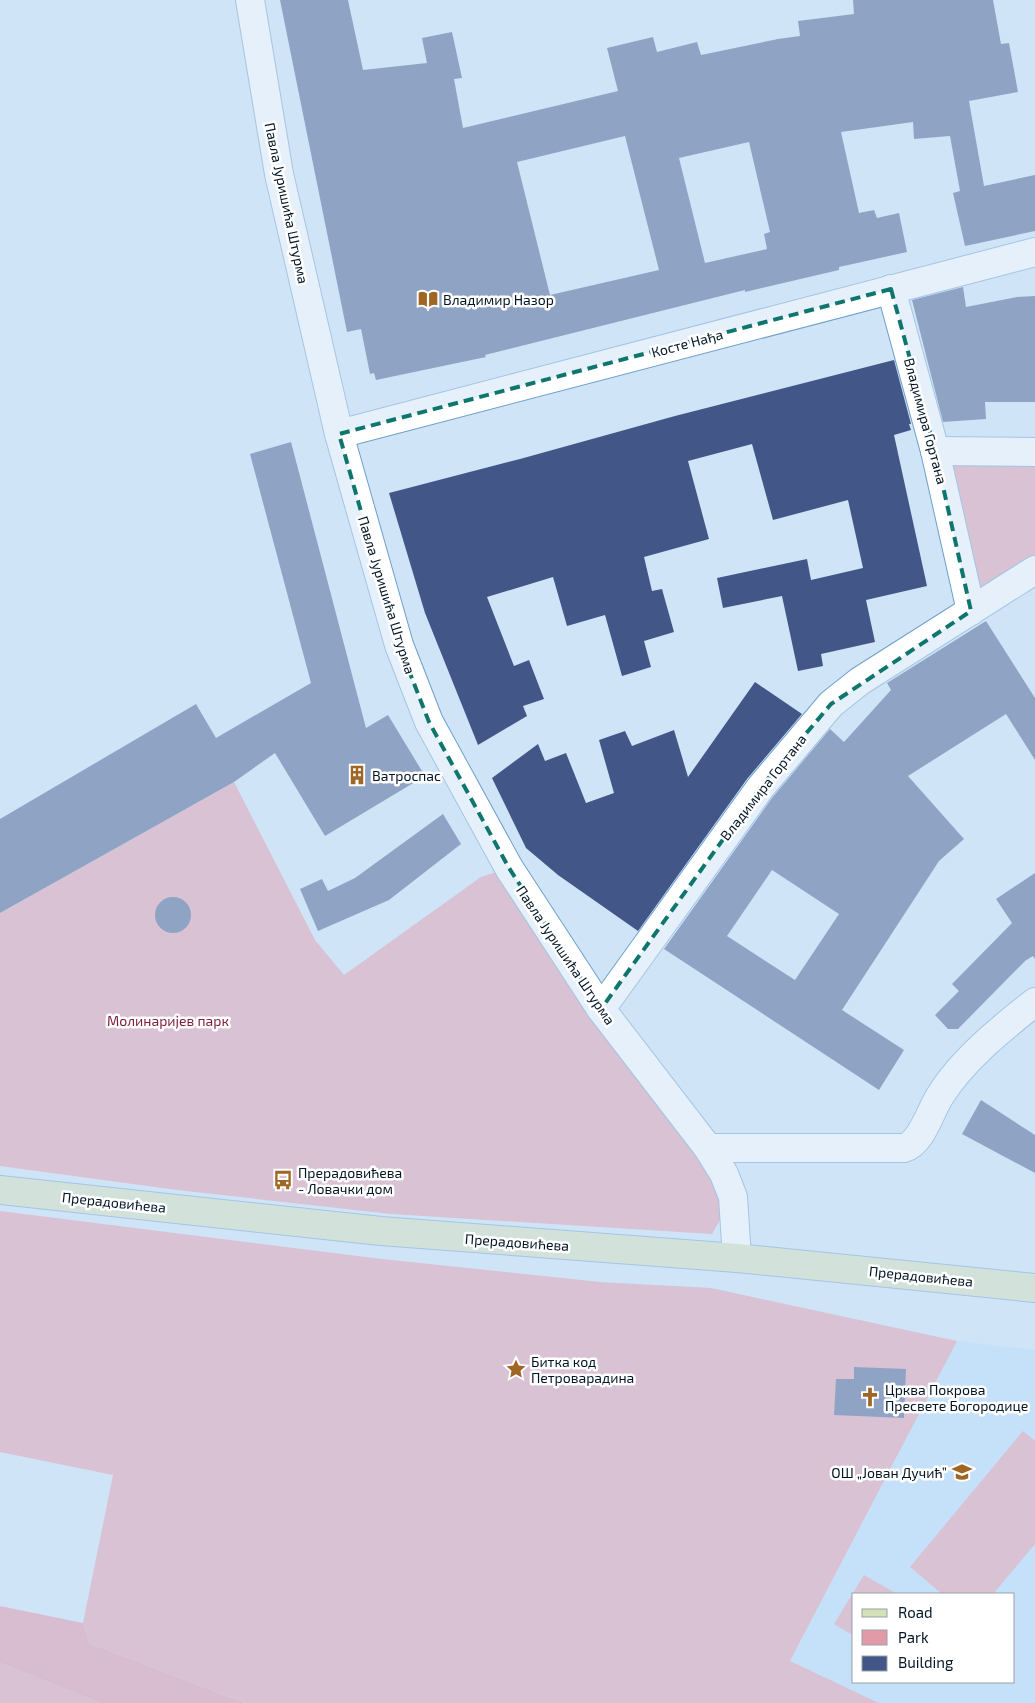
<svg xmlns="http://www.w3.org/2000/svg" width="1035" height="1703" viewBox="0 0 1035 1703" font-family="'Exo 2',sans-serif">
<rect width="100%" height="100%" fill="#cfe4f7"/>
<!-- built -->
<path fill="#b9dbfb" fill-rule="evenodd" d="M957,1341L1035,1350V1703H879L790,1661ZM854,1594H1014V1682H854Z"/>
<!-- green -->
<g fill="#e299a8">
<polygon points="935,451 1035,452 1035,570 971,611"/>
<polygon points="234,782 315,940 344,975 481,877 509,868 733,1197 712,1234 391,1214 177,1190 0,1166 0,913"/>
<polygon points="0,1211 382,1259 600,1282 711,1288 957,1341 790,1661 879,1703 245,1703 89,1643 83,1623 113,1475 0,1452"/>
<polygon points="1023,1431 1035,1441 1035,1544 993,1594 942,1594 910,1567"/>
<polygon points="864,1575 897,1594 854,1594 854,1636 834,1624"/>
<polygon points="0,1663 100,1703 0,1703"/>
</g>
<!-- forest -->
<polygon fill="#e38fa1" points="0,1606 83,1623 89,1643 245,1703 100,1703 0,1663"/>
<!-- building -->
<g fill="#425788" fill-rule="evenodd">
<path d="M280,0H348L363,70L427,63L422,38L452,32L462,78L454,79L463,128L618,91L607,48L653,37L657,52L697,42L701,55L778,39L800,36L798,21L854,14L853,0H993L1001,44L1009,43L1018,92L969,101L984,186L1035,175V231L965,246L953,193L960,191L950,136L914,139L913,122L841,132L859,213L874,210L877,218L899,213L907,252L839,267V270L745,292V290L485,355L486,357L376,380L374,373L370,374L361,329L347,332ZM625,136L659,270L550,295L517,162ZM749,142L770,232L764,234L767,249L705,263L679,158Z"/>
<polygon points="963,287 966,307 1017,297 1035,296 1035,402 985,402 986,419 943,422 912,300"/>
<polygon points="894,360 911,424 909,424 911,430 894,435 927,586 866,600 875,642 821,654 823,666 798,671 782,596 723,608 717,578 807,559 811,580 863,568 848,500 773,520 752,444 688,461 709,539 644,557 652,591 662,589 674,632 644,641 651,667 622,676 605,615 567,626 553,577 487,597 514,666 529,660 544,699 523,706 527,716 478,745 425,613 389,493 520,459 675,416"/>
<polygon points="291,442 366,728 388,715 425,776 325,836 275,753 234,782 0,913 0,819 196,704 216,738 311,683 250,454"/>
<path d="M986,621L1035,698V760L1006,714L908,776L964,839L939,861L842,1010L904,1050L879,1090L664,949L772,798L830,729L844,742L891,690L887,683ZM772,870L839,914L795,980L727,936Z"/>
<polygon points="755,682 802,714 747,779 638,931 558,875 526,848 492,778 538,744 545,761 566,753 586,803 614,793 599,740 625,731 632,746 674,730 688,777"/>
<polygon points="443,814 461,844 389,900 318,931 300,889 322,879 328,891 355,878"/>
<polygon points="1035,873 1035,959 1033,956 1025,961 958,1029 948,1029 935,1015 959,991 952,984 1012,923 996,899"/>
<circle cx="173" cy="915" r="18"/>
<polygon points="981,1100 1035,1135 1035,1173 962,1134"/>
<polygon points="854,1367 906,1369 904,1418 834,1415 836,1379 854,1379"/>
</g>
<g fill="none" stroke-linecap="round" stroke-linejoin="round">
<defs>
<g id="street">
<polyline points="250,0 279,174 339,434 399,645 429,722 509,868 601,1009 708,1148 724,1174 733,1197 737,1258"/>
<polyline points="891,289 935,451 971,611"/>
<polyline points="339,434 1035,252"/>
<polyline points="935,451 1035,452"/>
<polyline points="601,1009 760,788 831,704 860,681 1035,570"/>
<path d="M708,1148H904C922,1143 930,1111 940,1096C962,1060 1002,1028 1035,1002"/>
</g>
<polyline id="secondary" points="0,1190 381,1231 737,1258 1035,1288"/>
</defs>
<!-- street casing -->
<use href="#street" stroke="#6da0cc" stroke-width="30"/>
<!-- secondary casing -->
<use href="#secondary" stroke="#6da0cc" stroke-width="30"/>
<!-- street -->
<use href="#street" stroke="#fff" stroke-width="28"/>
<!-- secondary -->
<use href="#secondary" stroke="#d4e0b8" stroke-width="28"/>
</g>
<!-- marked area -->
<path d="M0 0H1035V1703H0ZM891,289L935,451L971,611L831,704L760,788L601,1009L509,868L429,722L399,645L339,434Z" fill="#cfe4f7" fill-opacity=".55" fill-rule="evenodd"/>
<path fill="none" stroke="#0f766e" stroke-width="4" stroke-dasharray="10 6" stroke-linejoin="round" d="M891,289L935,451L971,611L831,704L760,788L601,1009L509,868L429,722L399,645L339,434Z"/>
<!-- icons -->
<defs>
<symbol id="library-bare" viewBox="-9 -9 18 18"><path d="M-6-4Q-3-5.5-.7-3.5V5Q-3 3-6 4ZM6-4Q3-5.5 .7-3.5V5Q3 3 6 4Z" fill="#9f6624" stroke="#fff" stroke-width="2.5" paint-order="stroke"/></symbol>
<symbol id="building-bare" viewBox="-9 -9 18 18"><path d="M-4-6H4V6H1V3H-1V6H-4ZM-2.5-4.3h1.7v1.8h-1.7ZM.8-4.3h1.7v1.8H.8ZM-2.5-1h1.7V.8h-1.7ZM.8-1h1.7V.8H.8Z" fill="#9f6624" stroke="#fff" stroke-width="2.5" paint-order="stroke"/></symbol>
<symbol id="bus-bare" viewBox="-9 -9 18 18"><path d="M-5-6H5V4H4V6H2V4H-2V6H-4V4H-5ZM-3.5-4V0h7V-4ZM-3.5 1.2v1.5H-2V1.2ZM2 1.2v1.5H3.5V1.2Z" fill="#9f6624" stroke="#fff" stroke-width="2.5" paint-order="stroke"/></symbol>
<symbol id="sight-bare" viewBox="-9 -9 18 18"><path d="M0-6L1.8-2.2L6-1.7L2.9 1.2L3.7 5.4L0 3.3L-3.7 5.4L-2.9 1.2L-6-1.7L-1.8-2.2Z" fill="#9f6624" stroke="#fff" stroke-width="2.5" paint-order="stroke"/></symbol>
<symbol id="church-bare" viewBox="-9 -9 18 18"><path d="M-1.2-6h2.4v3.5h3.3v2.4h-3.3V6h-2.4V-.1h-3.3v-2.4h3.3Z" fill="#9f6624" stroke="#fff" stroke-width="2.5" paint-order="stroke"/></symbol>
<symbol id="school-bare" viewBox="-9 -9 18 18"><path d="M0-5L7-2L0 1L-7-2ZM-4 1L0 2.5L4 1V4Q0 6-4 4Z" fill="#9f6624" stroke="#fff" stroke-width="2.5" paint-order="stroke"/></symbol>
</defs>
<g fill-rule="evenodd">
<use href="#library-bare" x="414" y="285" width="28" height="28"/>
<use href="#building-bare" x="343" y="761" width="28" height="28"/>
<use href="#bus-bare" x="269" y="1166" width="28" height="28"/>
<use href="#sight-bare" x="502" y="1355" width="28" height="28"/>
<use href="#church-bare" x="856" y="1383" width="28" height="28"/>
<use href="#school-bare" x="948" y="1458" width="28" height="28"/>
</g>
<g text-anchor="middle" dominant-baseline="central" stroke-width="5" stroke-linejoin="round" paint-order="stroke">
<!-- street labels -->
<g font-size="14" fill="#021525" stroke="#fff">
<text transform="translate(287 203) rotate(78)">Павла Јуришића Штурма</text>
<text transform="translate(687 343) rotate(-15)">Косте Нађа</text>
<text transform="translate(926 421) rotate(75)">Владимира Гортана</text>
<text transform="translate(387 595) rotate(73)">Павла Јуришића Штурма</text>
<text transform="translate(763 787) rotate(-52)">Владимира Гортана</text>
<text transform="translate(566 955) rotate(56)">Павла Јуришића Штурма</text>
<text transform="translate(114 1202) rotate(6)">Прерадовићева</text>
<text transform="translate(517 1242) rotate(4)">Прерадовићева</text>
<text transform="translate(921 1276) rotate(6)">Прерадовићева</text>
</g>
<!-- poi labels -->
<g font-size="14" fill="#021525" stroke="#fff" text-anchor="start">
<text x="443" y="299">Владимир Назор</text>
<text x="372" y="775">Ватроспас</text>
<text x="298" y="1172">Прерадовићева<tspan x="298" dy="16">- Ловачки дом</tspan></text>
<text x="531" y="1361">Битка код<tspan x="531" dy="16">Петроварадина</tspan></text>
<text x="885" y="1389">Црква Покрова<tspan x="885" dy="16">Пресвете Богородице</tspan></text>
<text x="947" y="1472" text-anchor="end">ОШ „Јован Дучић”</text>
</g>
<!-- park labels -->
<g font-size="14" fill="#7c1b3b" stroke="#fff">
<text x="168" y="1020">Молинаријев парк</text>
</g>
</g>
<!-- legend -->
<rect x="852" y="1593" width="162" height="90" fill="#ffffff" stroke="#9aa1a8"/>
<rect x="862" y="1609" width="25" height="8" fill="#d4e0b8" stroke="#9aa1a8"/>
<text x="898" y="1618" font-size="15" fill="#021525">Road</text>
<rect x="862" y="1630" width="25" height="15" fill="#e299a8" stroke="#9aa1a8"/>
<text x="898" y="1643" font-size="15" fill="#021525">Park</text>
<rect x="862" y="1656" width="25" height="15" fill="#425788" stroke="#9aa1a8"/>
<text x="898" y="1668" font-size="15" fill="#021525">Building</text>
</svg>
